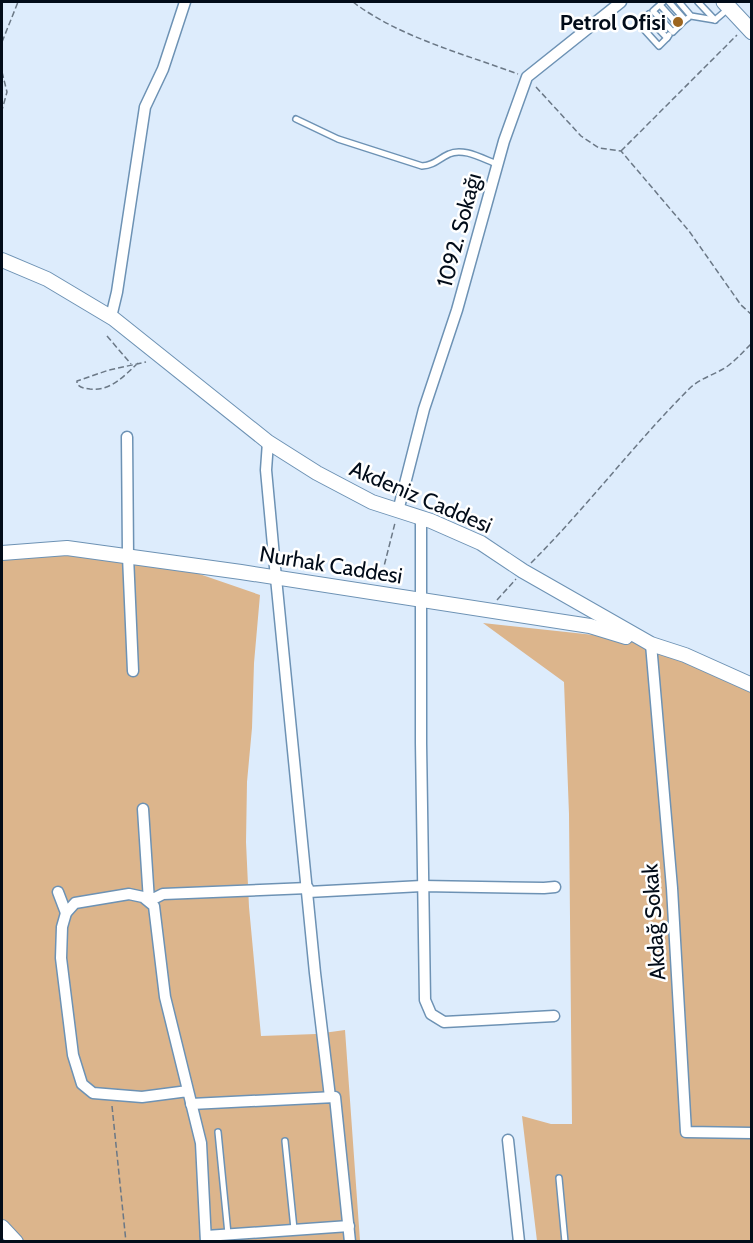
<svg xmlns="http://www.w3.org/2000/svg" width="753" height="1243" viewBox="0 0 753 1243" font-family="Cabin,sans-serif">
<rect width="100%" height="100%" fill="#ddecfc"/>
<!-- green -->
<g fill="#dcb58c">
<polygon points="39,549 179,567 260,595 254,663 252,728 247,782 246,842 249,907 261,1036 316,1034 345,1030 360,1241 2,1242 2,551"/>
<polygon points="483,623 650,641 751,685 751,1241 537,1241 522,1116 551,1124 572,1124 569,814 564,682"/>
</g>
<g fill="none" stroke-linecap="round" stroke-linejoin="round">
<defs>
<g id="service">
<polyline points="663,2 653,11 673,32 685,20"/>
<polyline points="669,2 685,20 688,18"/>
<polyline points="679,2 691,16 715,20"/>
<polyline points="698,2 715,20 729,8"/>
<polyline points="660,5 679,26"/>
<polyline points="649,14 647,17 667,38 669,35"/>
<polyline points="647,17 639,24 659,46 667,38"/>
<path d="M296,119L338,139L422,166C435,165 438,159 449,154C463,147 483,159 497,164"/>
<polyline points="218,1132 228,1234"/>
<polyline points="285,1141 294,1229"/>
<polyline points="559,1178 565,1242"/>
</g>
<g id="minor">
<polyline points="111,317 117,292 145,107 163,69 185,2"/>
<polyline points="127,437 128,556 133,671"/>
<polyline points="268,442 266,470 276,578 315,973 330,1097"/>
<polyline points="398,511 424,409 457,310 504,141 527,77 621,2"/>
<polyline points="421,518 421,743 425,1000 431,1014 444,1022 554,1016"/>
<polyline points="651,644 672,888 686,1132 752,1133"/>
<polyline points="143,809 149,901 163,894 308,888"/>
<polyline points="58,892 66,913"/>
<polyline points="308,892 422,886 544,888 555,887"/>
<polyline points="188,1091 142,1097 93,1093 82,1084 73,1055 61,958 62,927 66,913 75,903 129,894 143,897 154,906 165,997 201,1143 206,1242"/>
<polyline points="191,1104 335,1097 350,1242"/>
<polyline points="508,1140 519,1242"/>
<polyline points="206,1236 349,1226"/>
</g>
<g id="tertiary">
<polyline points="2,260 47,279 114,319 268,442 317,473 372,502 431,521 481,543 523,571 651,644 685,655 752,685"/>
<polyline points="2,553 67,548 241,572 590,626 626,637"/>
<polyline points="2,1227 16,1242"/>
</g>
<polyline id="secondary" points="724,2 752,32"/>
</defs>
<!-- service casing -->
<use href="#service" stroke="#6d92b4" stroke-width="8"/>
<!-- minor casing -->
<use href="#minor" stroke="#6d92b4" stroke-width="13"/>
<!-- tertiary casing -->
<use href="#tertiary" stroke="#6d92b4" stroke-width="16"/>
<!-- secondary casing -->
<use href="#secondary" stroke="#6d92b4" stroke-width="17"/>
<!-- path -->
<g stroke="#6b7886" stroke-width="1.5" stroke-dasharray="6 3" stroke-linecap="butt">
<path d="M353,2C399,37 464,54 518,74"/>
<polyline points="2,42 18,2"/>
<polyline points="2,72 7,92 2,110"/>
<polyline points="536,87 581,136 599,148 621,151 689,231 741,305 752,315"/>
<polyline points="621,151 737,35"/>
<polyline points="107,336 131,364"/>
<path d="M138,363C123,377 111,391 90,389C83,388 81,388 77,384V381L109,370L146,362"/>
<path d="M531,563C587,507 634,444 689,389C699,379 713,375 725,368C735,361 743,352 752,343"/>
<polyline points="380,582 395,523"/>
<polyline points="497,600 516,579"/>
<polyline points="112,1106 126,1242"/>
</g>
<!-- service -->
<use href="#service" stroke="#fff" stroke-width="5"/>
<!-- minor -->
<use href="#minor" stroke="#fff" stroke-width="10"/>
<!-- tertiary -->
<use href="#tertiary" stroke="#fff" stroke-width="14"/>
<!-- secondary -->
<use href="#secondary" stroke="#fff" stroke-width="15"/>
</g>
<!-- markers -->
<circle fill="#9c651f" stroke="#fff" stroke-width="2" cx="678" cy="22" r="6"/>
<g text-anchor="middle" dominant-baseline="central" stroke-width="5" stroke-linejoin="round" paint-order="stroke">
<!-- poi labels -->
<g font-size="22" font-weight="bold" fill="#020c19" stroke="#fff" text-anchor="end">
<text x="666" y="22">Petrol Ofisi</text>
</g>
<!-- street labels -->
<g font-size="22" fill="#020c19" stroke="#fff">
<text transform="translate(459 230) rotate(-75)">1092. Sokağı</text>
<text transform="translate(421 497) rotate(23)">Akdeniz Caddesi</text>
<text transform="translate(331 565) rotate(9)">Nurhak Caddesi</text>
<text transform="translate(654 922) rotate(-94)">Akdağ Sokak</text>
</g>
</g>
<!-- border -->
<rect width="753" height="1243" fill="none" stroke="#020c19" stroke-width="6"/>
</svg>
